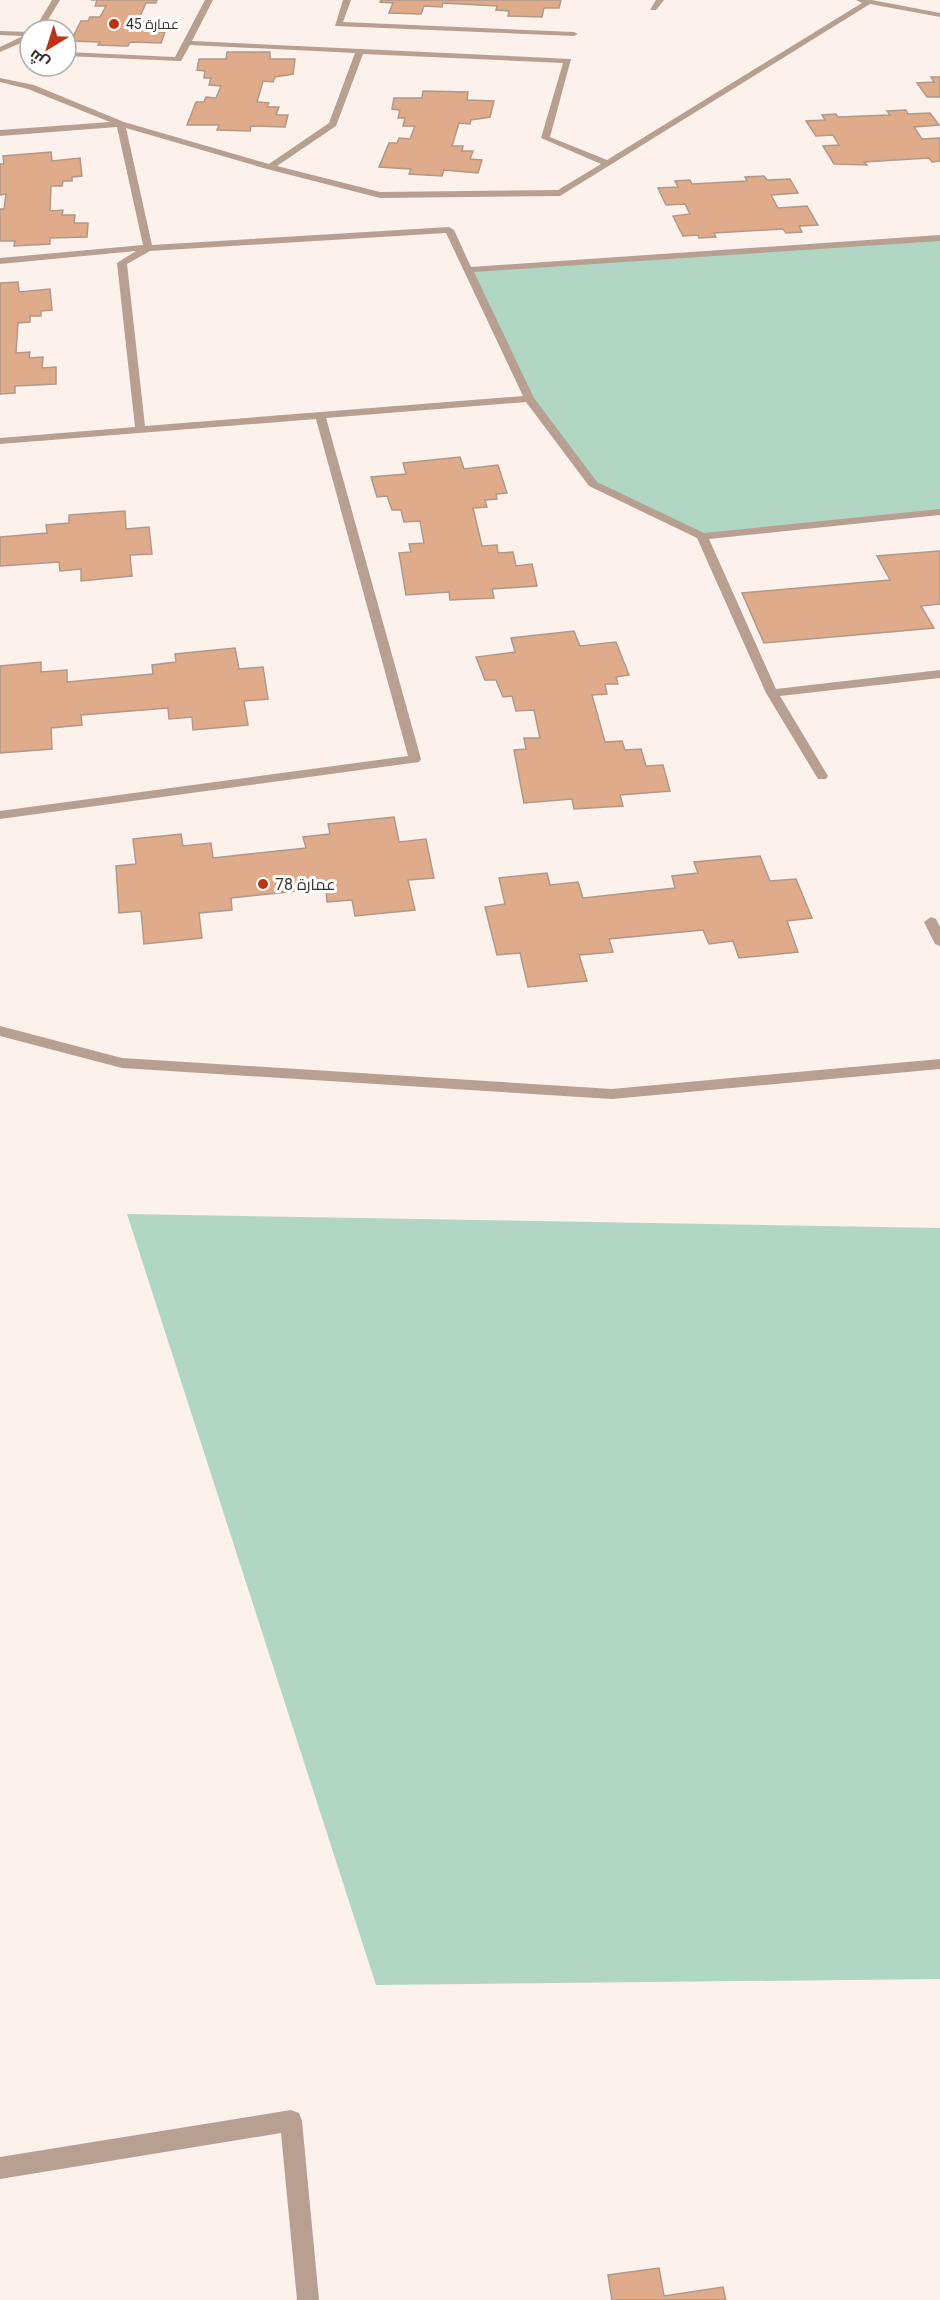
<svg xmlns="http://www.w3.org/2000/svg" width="940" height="2300" viewBox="0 0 940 2300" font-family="Roboto,Cairo,sans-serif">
<rect width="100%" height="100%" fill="#fcf1eb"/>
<!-- green -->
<g fill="#b2d6c4">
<polygon points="940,238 940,512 702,536 593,484 529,399 468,270"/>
<polygon points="127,1214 940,1228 940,1979 376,1985"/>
</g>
<!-- building -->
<g fill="#dfab8b" stroke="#b1998a" stroke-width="1.5">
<polygon points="91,0 157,0 156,3 146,3 138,21 148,22 147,25 157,26 154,32 165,32 161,43 130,42 128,46 98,45 100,42 71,41 81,21 88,21 90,17 100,17 106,6 95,6 97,0"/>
<polygon points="381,0 561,0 559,8 544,8 542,17 508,16 509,11 496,10 497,6 443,3 442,7 424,6 421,14 389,13 393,3 380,2"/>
<polygon points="227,52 270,52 270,59 295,59 293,74 275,77 273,82 263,81 257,102 269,103 267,107 279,107 276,115 288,115 285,127 251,126 250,131 217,130 219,125 187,125 196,102 204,102 206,97 216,98 221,86 209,85 211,78 204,78 205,71 197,70 199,59 226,59"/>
<polygon points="931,77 940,77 940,97 927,97 917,83 934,82"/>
<polygon points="423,91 468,92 467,100 494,101 490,117 471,120 470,124 459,123 452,146 463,146 462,151 473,151 470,159 482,160 478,173 444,170 442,176 409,174 411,169 379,167 389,143 397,143 399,138 410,139 415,126 403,126 405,118 398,118 400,110 392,109 394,98 422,98"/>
<polygon points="906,110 908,114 930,113 939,125 914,127 922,139 940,138 940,161 932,162 929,158 864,162 867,165 834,164 823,146 839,145 833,135 816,136 806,121 825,120 822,115 836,114 838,117 890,115 887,111"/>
<polygon points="51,152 52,161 80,158 82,176 72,177 72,181 63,181 62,186 51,186 50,211 63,210 62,215 75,215 74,223 88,223 87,237 50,238 50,244 14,246 15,241 0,241 0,209 4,209 6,194 0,195 0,164 4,164 3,156"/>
<polygon points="764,176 767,180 790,179 798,193 771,195 778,208 807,206 818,225 799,226 802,232 786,233 783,229 714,233 716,237 699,238 698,235 683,236 673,216 690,214 685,204 666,205 658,188 678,187 675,181 690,180 692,184 747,181 745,177"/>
<polygon points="18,282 19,292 50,289 52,310 41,311 41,316 30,316 30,322 18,323 16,353 30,352 29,358 43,357 42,368 56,367 56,384 15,386 15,393 0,394 0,283"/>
<polygon points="460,457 464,469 498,465 507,493 496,494 497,499 485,500 487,507 473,508 482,546 497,545 498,553 513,552 516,566 532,564 537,586 492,589 494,598 450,600 449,592 406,595 399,553 411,552 409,544 424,543 420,521 404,522 401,510 392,510 387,496 377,497 371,477 406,474 403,463"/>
<polygon points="125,511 126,529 149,527 152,554 130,555 132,576 81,581 81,569 60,571 59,562 0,566 0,537 47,533 46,525 69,523 69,515"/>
<polygon points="940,551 940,604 921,606 934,628 764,643 742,593 890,580 877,556"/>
<polygon points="574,631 580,646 616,642 629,675 616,677 618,684 605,684 607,694 592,695 605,742 622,741 625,750 641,749 646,766 663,765 670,791 620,795 623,806 574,809 572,799 524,803 514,750 526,749 524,738 540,738 534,710 516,711 512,696 503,697 496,680 485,680 476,657 515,652 511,638"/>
<polygon points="235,648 239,669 263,667 268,699 244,701 248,725 193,730 192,717 169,719 168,708 81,715 82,725 51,728 52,749 0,753 0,666 41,662 41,672 67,670 67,682 153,674 152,665 176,662 175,654"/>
<polygon points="394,817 399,842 426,839 434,878 408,880 415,910 355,916 352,900 327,902 326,888 231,898 232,910 199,913 202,938 144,944 141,911 119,913 116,866 136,864 133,839 181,834 183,846 211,843 213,858 306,848 303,837 330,834 328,824"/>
<polygon points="760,856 770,881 796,879 812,918 787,921 798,952 739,958 733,941 709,944 703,930 609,939 613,952 579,955 587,981 528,987 520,953 497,955 485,907 505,904 499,878 547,873 550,885 578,882 583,898 675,888 672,876 698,873 694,862"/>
<polygon points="659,2268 664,2296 723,2287 726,2300 612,2300 608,2275"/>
</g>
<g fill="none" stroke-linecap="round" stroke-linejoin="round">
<!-- minor -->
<g fill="#b7a091" fill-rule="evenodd">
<polygon points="52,0 60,0 42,30 34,30"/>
<path d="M205,0H213L192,41L571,59L550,137L607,160L862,3L856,0H872L940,13V17L870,4L560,196L380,198L267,169L126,128L152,245L449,227L454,230L471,267L940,235V241L474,272L534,398L597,482L704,533L940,509V515L709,539L776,689L940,670V678L780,696L828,776L826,779H818L766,693L697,538L589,486L526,402L326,418L421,759L419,762L0,819V811L408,756L316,419L0,444V438L135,427L117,263L136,251L0,264V258L143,245L117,127L0,136V130L110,122L28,89L0,82V78L34,85L124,122L269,164L329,123L355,53L190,45L181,61H178L66,56V52L175,57ZM363,54L563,63L541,138L601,164L558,190L380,192L277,166L336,126ZM446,233L523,396L145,426L127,264L150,251Z"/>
<polygon points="343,0 351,0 343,22 574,32 578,34 574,36 335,26"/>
<polygon points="656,0 664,0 656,10 650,10"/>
<polygon points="0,31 30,32 30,39 0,52 0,47 23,36 0,35"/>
<polygon points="27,40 30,40 30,54 21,54"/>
<polygon points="931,917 936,919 940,927 940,946 935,944 924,922"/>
<polygon points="0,1026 122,1058 612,1089 940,1059 940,1069 612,1099 122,1068 0,1036"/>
<polygon points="291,2110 299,2113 302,2121 319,2300 297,2300 281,2133 0,2179 0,2157"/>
</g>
</g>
<!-- markers -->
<g fill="#be3318" stroke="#fff" stroke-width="2">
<circle cx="114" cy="24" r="6"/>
<circle cx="263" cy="884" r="6"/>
</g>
<g text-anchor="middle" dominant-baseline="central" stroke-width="6" stroke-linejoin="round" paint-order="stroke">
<!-- far-poi labels -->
<g font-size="14" fill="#3b312b" stroke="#fff" text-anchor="start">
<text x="126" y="24">عمارة 45</text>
</g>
<!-- poi labels -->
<g font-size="16" fill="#3b312b" stroke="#fff" text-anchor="start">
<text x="275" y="884">عمارة 78</text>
</g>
</g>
<!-- north arrow -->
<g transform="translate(48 48) rotate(218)"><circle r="28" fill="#ffffff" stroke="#b1adaa" stroke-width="1.5"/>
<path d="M0-4.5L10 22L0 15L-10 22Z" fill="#be3318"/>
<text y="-9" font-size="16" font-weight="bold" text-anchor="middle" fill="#3b312b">ش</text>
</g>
</svg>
